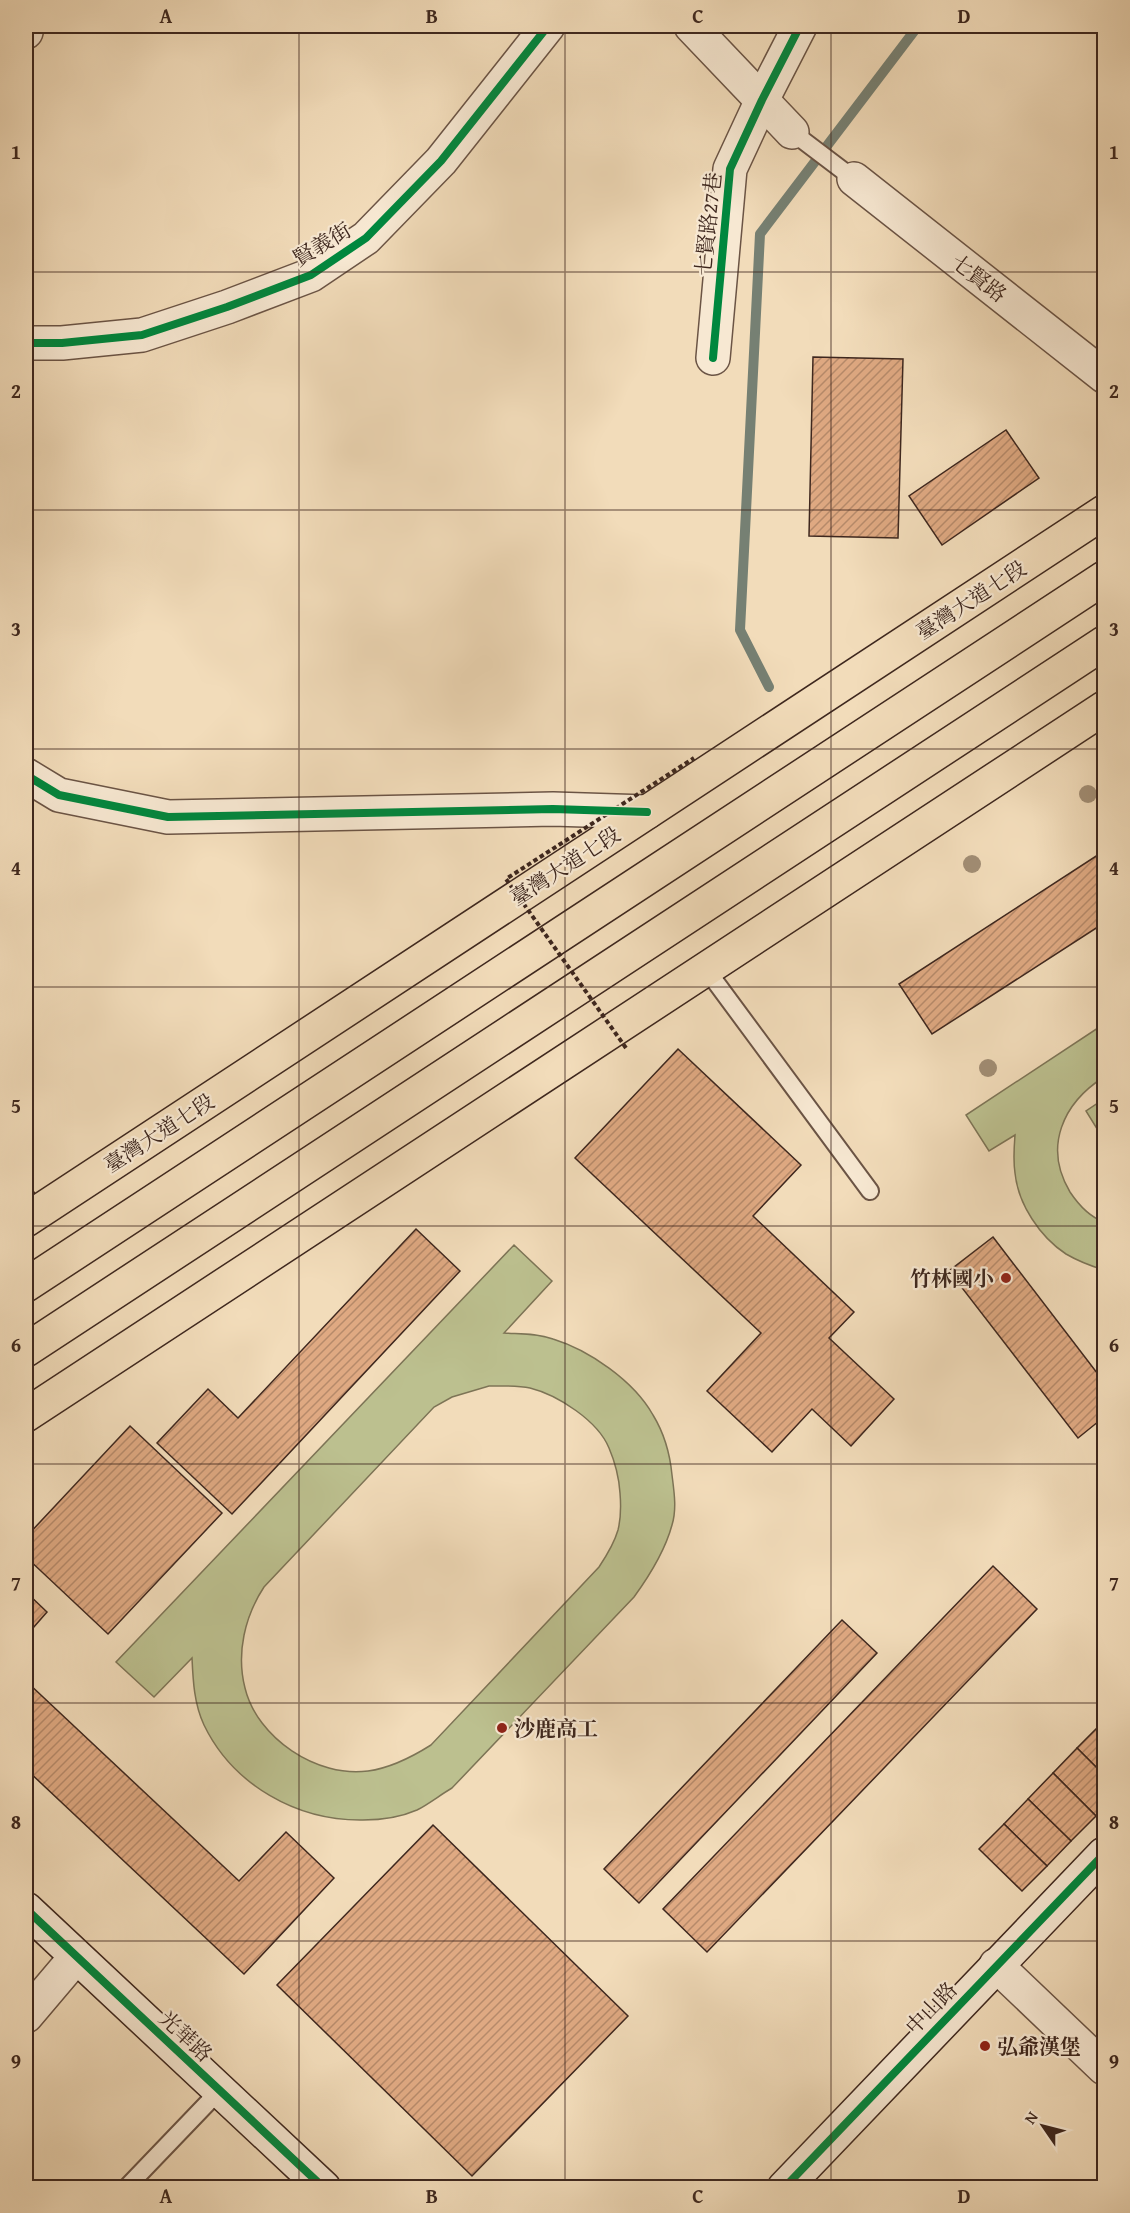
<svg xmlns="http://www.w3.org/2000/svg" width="1130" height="2213" viewBox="0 0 1130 2213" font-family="'Gentium Book Plus','Noto Serif TC',serif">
<defs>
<pattern id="building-hatch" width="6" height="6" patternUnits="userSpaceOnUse" patternTransform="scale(1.5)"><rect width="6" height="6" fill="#dfa982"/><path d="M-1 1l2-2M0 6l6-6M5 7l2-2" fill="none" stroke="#b68a6a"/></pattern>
</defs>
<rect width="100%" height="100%" fill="#f2dcba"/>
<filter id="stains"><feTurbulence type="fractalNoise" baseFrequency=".00333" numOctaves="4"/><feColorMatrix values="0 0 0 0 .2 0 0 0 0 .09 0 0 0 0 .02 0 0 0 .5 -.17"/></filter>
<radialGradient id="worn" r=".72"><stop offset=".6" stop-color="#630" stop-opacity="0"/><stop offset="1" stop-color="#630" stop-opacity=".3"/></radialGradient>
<!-- park -->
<g fill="#bcc08f" stroke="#7d7456" stroke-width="1.5" fill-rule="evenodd">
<path d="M1104,1024V1077C1063,1103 1043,1147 1070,1192C1078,1204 1090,1217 1104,1222V1270C1091,1266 1078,1261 1066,1254C1040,1237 1018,1204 1015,1173C1013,1160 1014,1148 1015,1135L989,1151L966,1115Z"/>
<polygon points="1104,1099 1104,1140 1086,1111"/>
<path d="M514,1245L552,1281L504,1333C520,1334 537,1333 553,1339C589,1350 634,1381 653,1415C664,1433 670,1454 672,1475C674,1491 677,1509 672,1525C665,1551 650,1575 634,1597L452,1788C440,1795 429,1804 417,1810C401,1817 381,1820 363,1820C297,1821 233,1785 204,1725C194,1704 193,1680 192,1658L154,1697L116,1662ZM489,1386C502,1386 517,1385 530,1388C558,1395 598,1421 609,1448C615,1462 619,1478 620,1493C621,1505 621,1518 618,1530C614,1544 607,1555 599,1567L431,1745C412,1757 391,1768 368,1771C317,1778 257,1738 245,1688C236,1653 245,1616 264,1587L434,1407L452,1397Z"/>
</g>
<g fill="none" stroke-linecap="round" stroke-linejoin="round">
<!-- stream -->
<polyline stroke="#768073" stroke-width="10" points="769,687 740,630 760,234 918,26"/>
</g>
<!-- building -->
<g fill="url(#building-hatch)" stroke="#3e271e" stroke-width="1.5">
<polygon points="813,357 903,359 898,538 809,536"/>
<polygon points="1006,430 1039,478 942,545 909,496"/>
<polygon points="1104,851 1104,923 932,1034 899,984"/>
<polygon points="678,1049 801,1165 753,1216 854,1312 829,1338 894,1399 851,1446 812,1409 772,1452 707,1391 761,1333 575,1158"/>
<polygon points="26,1180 41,1203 26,1214"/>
<polygon points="416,1229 460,1271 232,1514 157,1443 208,1389 238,1418"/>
<polygon points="993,1237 1104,1382 1104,1417 1078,1438 949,1271"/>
<polygon points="130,1426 222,1513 108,1634 26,1557 26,1537"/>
<polygon points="993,1566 1037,1609 707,1952 663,1909"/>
<polygon points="26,1592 47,1612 26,1636"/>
<polygon points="842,1620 877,1653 639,1903 604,1869"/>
<polygon points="26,1681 239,1881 286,1832 334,1878 244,1974 26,1769"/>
<polygon points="1102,1723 1104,1726 1104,1775 1077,1748"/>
<polygon points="1077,1748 1104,1775 1104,1807 1096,1816 1053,1773"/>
<polygon points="1053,1773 1096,1816 1071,1841 1028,1799"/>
<polygon points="1028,1799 1071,1841 1047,1866 1004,1824"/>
<polygon points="1004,1824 1047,1866 1022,1891 979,1849"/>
<polygon points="433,1825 628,2016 472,2176 277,1985"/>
</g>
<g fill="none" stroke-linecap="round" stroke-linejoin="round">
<defs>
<g id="lane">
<polyline points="792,132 854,179"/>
<polyline points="706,969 870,1191"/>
<polyline points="126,2188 219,2091"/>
</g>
<g id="street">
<polyline points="691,26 792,132"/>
<polyline points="26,32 27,26"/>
<polyline points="854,179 1104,376"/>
<polyline points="26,343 62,343 142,335 227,307 311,275 366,238 441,161 548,26"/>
<polyline points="713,358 730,169 762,100 800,26"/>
<polyline points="26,775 59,795 168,817 553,809 647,812"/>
<polyline points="996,1965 1104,2068"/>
<polyline points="26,2016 76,1957"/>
</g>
<g id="secondary">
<polyline points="26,1909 324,2188"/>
<polyline points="784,2188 1104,1854"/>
</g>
<g id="primary">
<polyline points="26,1220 1104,512"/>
<polyline points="26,1285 1104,578"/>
<polyline points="26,1350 1104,643"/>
<polyline points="26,1415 1104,708"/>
</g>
</defs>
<!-- lane casing -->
<use href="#lane" stroke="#6b5445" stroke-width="20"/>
<!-- street casing -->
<use href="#street" stroke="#6b5445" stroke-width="36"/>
<!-- secondary casing -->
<use href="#secondary" stroke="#3e271e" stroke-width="36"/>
<!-- primary casing -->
<use href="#primary" stroke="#3e271e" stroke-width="36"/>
<!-- lane -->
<use href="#lane" stroke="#f7e8d2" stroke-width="16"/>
<!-- street -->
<use href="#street" stroke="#f7e8d2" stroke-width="33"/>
<!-- secondary -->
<use href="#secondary" stroke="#f7e8d2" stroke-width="33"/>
<!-- primary -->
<use href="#primary" stroke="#f2dcba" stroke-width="33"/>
<!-- path-bridge -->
<polyline stroke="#3e271e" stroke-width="4" stroke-dasharray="4.5 3" stroke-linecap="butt" points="626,1048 506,879 694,758"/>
<defs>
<g id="cycleway">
<polyline points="26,343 62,343 142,335 227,307 311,275 366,238 441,161 548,26"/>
<polyline points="713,358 730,169 762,100 800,26"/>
<polyline points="26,775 59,795 168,817 553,809 647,812"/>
<polyline points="26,1909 324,2188"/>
<polyline points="784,2188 1104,1854"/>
</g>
</defs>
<!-- cycleway casing -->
<use href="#cycleway" stroke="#f7e8d2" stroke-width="11"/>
<!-- cycleway -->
<use href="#cycleway" stroke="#00873e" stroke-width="8"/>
</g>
<!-- trees -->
<g fill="#a18d74">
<circle cx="1088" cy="794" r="9"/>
<circle cx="972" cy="864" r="9"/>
<circle cx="988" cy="1068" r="9"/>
</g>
<!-- grid -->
<path fill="none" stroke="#3e271e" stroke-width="1.5" stroke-opacity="0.55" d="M299,26V2188M565,26V2188M831,26V2188M26,272H1104M26,510H1104M26,749H1104M26,987H1104M26,1226H1104M26,1464H1104M26,1703H1104M26,1941H1104"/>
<!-- markers -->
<g fill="#8f2418" stroke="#f7e8d2" stroke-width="2">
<circle cx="1006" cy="1278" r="6"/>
<circle cx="502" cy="1728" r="6"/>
<circle cx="985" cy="2046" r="6"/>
</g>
<g text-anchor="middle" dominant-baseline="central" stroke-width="4.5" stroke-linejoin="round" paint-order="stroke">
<!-- street labels -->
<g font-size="21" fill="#3e271e" stroke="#f7e8d2">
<text transform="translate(708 224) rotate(-84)">七賢路27巷</text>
<text transform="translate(322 244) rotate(-31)">賢義街</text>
<text transform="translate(979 278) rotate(38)">七賢路</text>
<text transform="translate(971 600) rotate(-33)">臺灣大道七段</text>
<text transform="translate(565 866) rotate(-33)">臺灣大道七段</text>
<text transform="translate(159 1133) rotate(-33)">臺灣大道七段</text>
<text transform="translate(931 2008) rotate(-46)">中山路</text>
<text transform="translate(186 2036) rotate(43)">光華路</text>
</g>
<!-- poi labels -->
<g font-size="21" font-weight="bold" fill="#3e271e" stroke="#f7e8d2" text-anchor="start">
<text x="994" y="1278" text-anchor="end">竹林國小</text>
<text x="514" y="1728">沙鹿高工</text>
<text x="997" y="2046">弘爺漢堡</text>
</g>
</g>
<!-- margin -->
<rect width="1130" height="2213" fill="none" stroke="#f2dcba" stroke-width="66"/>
<!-- north arrow -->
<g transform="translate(1043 2126) rotate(305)" stroke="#f7e8d2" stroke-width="4.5" paint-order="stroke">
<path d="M0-4.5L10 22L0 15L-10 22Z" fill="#3e271e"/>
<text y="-9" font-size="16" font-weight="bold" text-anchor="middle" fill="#3e271e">N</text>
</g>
<rect x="33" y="33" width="1064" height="2147" fill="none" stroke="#3e271e" stroke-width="2"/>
<g font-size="20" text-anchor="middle" font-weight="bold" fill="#3e271e">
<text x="166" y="23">A</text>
<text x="432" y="23">B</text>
<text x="698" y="23">C</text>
<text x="964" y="23">D</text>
<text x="16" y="159">1</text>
<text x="1114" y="159">1</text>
<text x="16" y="398">2</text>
<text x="1114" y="398">2</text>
<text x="16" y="636">3</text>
<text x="1114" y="636">3</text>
<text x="16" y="875">4</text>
<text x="1114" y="875">4</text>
<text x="16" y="1113">5</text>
<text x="1114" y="1113">5</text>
<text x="16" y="1352">6</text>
<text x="1114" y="1352">6</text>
<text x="16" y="1590">7</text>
<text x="1114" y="1590">7</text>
<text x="16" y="1829">8</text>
<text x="1114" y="1829">8</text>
<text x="16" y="2068">9</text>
<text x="1114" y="2068">9</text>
<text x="166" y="2203">A</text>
<text x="432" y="2203">B</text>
<text x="698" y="2203">C</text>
<text x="964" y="2203">D</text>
</g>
<rect width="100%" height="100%" filter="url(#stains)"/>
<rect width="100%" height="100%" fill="url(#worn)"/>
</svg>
